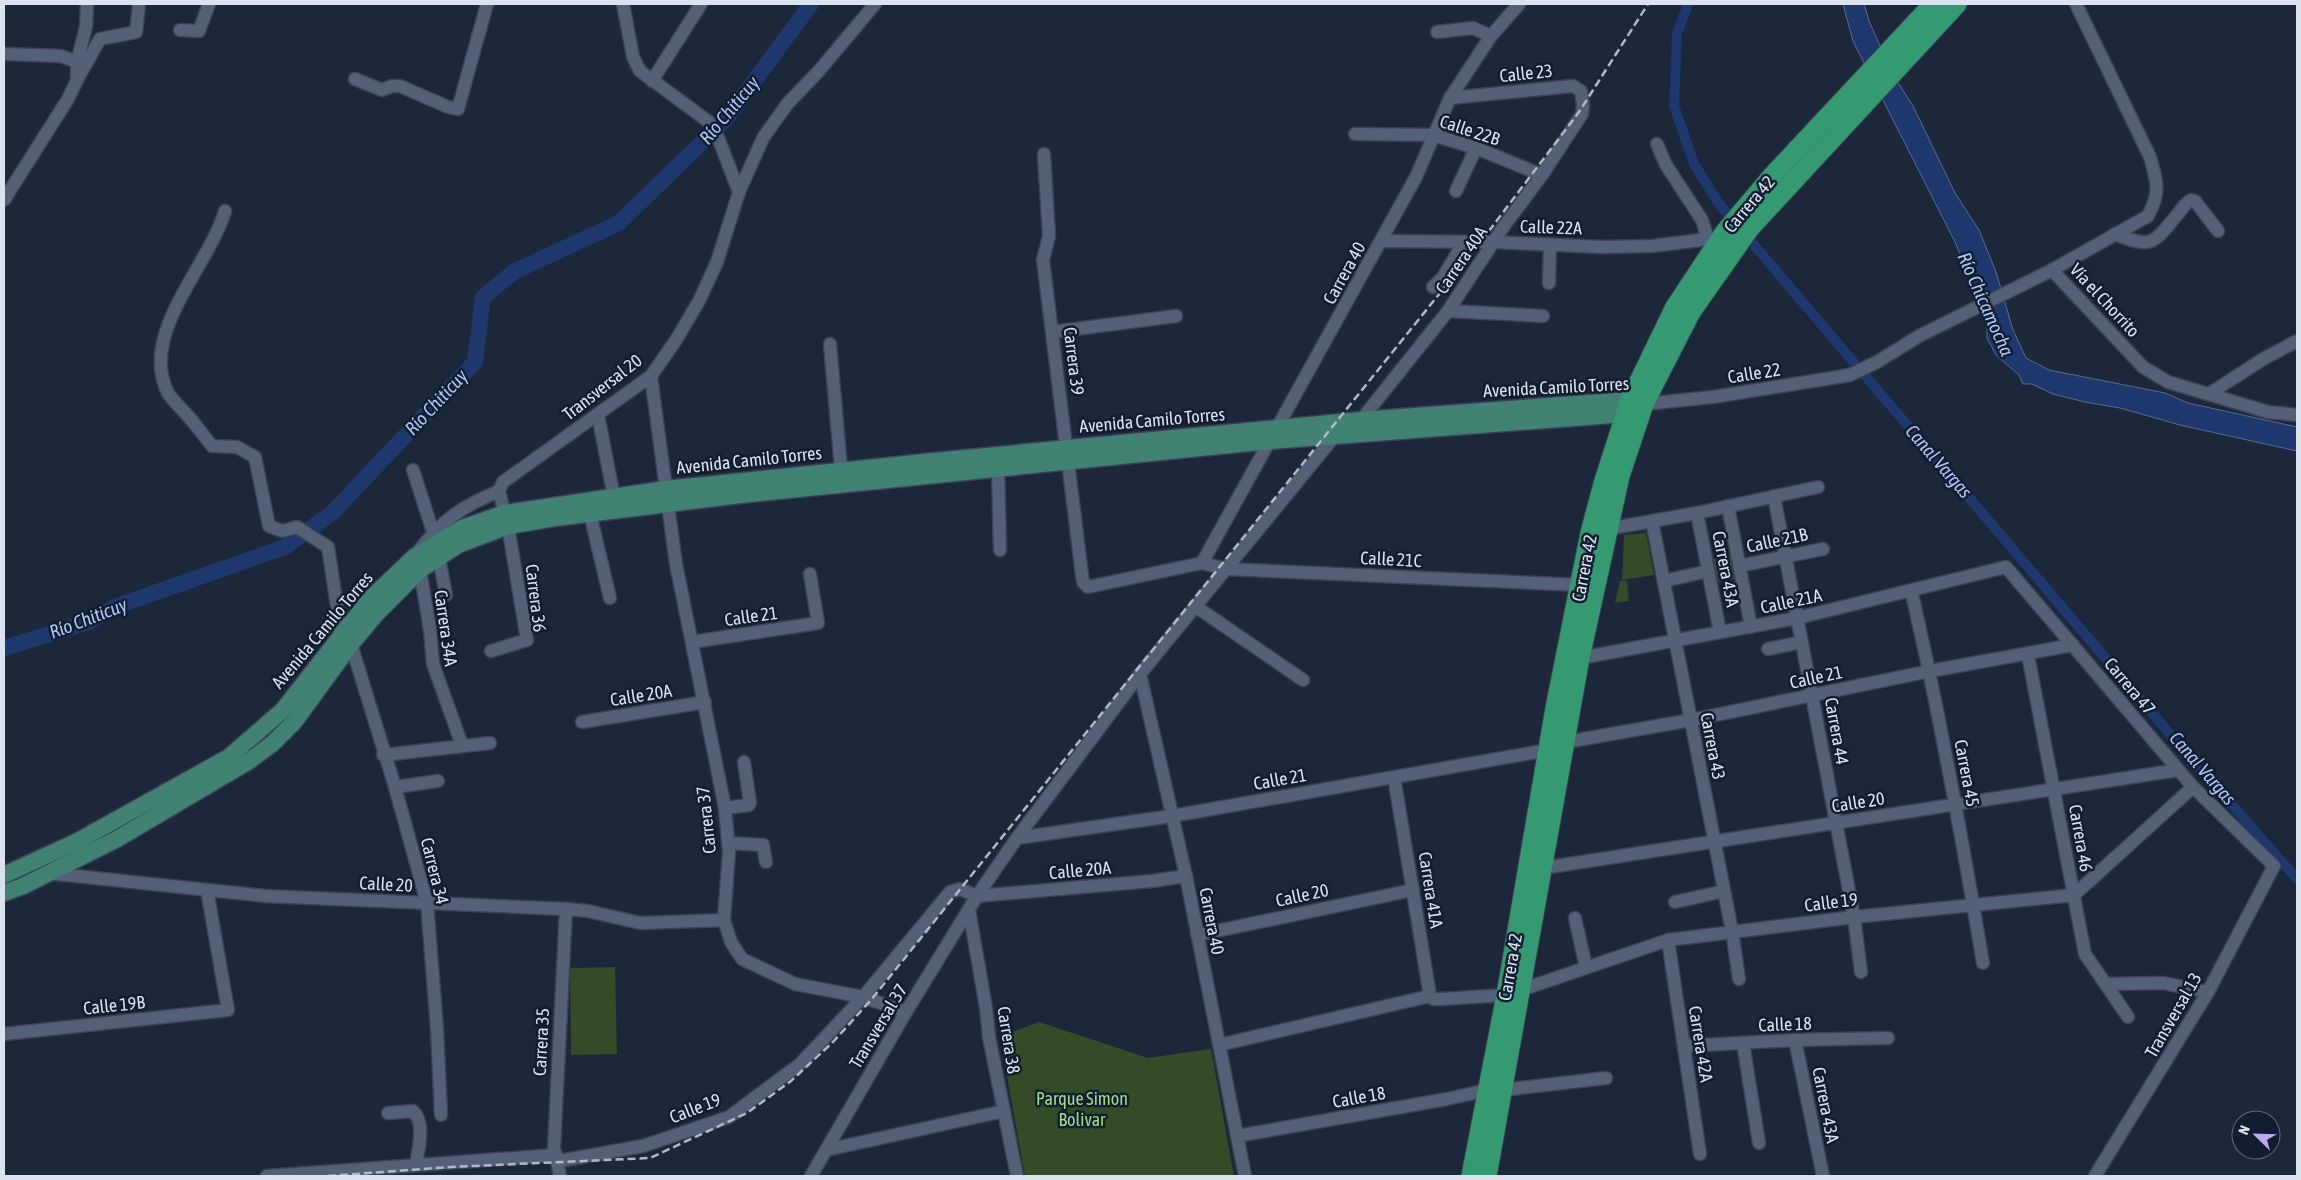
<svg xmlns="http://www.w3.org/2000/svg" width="2301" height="1180" viewBox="0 0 2301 1180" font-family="'Asap Condensed',sans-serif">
<rect width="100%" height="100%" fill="#1c273a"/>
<!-- green -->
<g fill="#344b28">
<polygon points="1646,533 1654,575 1622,580 1624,535"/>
<polygon points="1733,554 1738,578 1714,583 1709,560"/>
<polygon points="1620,581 1627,581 1629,601 1615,603"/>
<polygon points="615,967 617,1054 571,1055 570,968"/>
<polygon points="1039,1022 1148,1058 1211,1049 1234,1176 1025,1176 1000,1037"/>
</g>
<!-- water -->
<polygon fill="#1e376c" stroke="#576b94" points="1843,4 1864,4 1869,21 1893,75 1913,106 1955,193 1979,230 1996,272 2013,330 2026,358 2049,370 2165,393 2188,403 2297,427 2297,451 2180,425 2120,408 2085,402 2053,394 2032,384 2023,384 2019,375 1996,355 1987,338 1987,318 1955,242 1853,41"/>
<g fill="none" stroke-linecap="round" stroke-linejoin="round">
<!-- canal -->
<polyline stroke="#1e376c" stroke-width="10" points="1688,4 1677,34 1674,106 1694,164 1720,205 2188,755 2297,879"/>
<!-- river -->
<polyline stroke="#1e376c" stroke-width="16" points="4,648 89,622 114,607 285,547 332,513 475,362 483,297 515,271 619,223 726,119 811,4"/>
<defs>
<g id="minor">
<polyline points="623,4 633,57 640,71 709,122 719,140 739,192"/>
<polyline points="180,30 199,31 209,4"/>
<polyline points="1437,32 1473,28 1491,36"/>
<polyline points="4,54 61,56 77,62"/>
<polyline points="78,78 100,39 136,32 139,4"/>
<polyline points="355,79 382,90 392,86 400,86 448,107 458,109 487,4"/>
<polyline points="652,81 701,4"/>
<polyline points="1355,134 1433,135 1476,148 1542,175"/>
<polyline points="1657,144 1666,165 1702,220 1708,239"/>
<polyline points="1044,154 1049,236 1043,260 1082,575 1083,582 1088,587 1202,563 1226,569 1580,585"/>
<polyline points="1456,191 1476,148"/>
<polyline points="4,200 68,99 77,80 77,62 86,27 87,4"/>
<path d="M225,211C209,266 138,334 168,393C173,401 182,409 188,416C196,425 204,436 212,446L237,447L255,457L269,526L282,531L297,527L328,547L341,633"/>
<path d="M2115,234C2152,249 2153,244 2177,215C2182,209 2185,203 2191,200L2195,201L2218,231"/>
<polyline points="1382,241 1495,242 1601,247 1652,246 1708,239 1718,242"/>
<path d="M2052,270L2148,216C2161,192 2157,182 2150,157L2076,4"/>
<polyline points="1549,283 1550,245"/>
<polyline points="1433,287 1443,277 1464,242"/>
<polyline points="1448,311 1543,316"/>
<polyline points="1052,332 1176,316"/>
<polyline points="830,344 842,480"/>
<polyline points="651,376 666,489"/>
<polyline points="2209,394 2263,359 2297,341"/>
<polyline points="1644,404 1713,397 1850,375 1877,362 1919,336 2052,270 2143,367 2168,382 2268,412 2297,415"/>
<polyline points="598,415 614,497"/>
<polyline points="1360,426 1361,420 1448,311 1504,226 1542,175 1582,114 1583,105 1581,91 1573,86 1450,98"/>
<polyline points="998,469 1000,550"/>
<polyline points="413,470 433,532"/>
<polyline points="1774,496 1854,917 1861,972"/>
<polyline points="668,505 676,564 725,808 729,852 724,920 731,942 742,959 795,984 863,997 906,1012"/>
<polyline points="1728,506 1751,627"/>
<polyline points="1697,513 1720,632"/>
<polyline points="590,514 610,598"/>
<polyline points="1652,521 1732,931 1739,979"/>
<polyline points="1607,529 1697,513 1818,487"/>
<path d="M417,553C442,520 461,507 499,491"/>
<polyline points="439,558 446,595"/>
<polyline points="1202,563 1416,177 1450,98 1491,36 1519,4"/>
<polyline points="1739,566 1823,549"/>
<polyline points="420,570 430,630 433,664 462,745"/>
<polyline points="1664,581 1708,571"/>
<path d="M1911,590C1940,714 1962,838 1983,963"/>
<polyline points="1195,606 1303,680"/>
<polyline points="692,642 818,623 810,574"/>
<polyline points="351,644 395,787 427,903 437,1029 441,1115"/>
<polyline points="1768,649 1802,642"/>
<polyline points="491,651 527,640 508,526 499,491 503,482 651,376 676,340 699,301 717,262 739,192 763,138 788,103 818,72 875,4"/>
<polyline points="2028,655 2085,954 2128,1017"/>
<polyline points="1580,658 1797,618 2006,567 2193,787 2274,866 2208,992 2095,1176"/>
<polyline points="1140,674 1186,876 1245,1176"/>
<polyline points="582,722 705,702"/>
<polyline points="1566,742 1691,720 1930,671 2073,645"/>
<polyline points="383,755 490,743"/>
<polyline points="1394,777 1430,996 1433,999 1441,999 1506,995 1668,940 1854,917 2074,895 2193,787"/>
<polyline points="395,787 438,781"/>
<polyline points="725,808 749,805 750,803 744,762"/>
<polyline points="1017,838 1172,816 1548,750"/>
<polyline points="728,843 763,845 766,862"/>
<polyline points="1543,868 2178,770"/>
<polyline points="47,873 265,896 566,909 588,911 640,923 724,920"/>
<polyline points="1675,902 1724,891"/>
<polyline points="969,910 986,1008 989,1037 1017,1176"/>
<polyline points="1575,918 1586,967"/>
<polyline points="1197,935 1413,890"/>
<polyline points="1668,940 1700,1154"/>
<polyline points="2107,984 2163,983 2208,992"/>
<polyline points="4,1034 228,1010 207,890"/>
<polyline points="1795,1040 1823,1176"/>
<polyline points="1743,1043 1759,1143"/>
<polyline points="1219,1045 1430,996"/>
<polyline points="1684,1046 1795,1040 1888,1038"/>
<polyline points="1503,1090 1606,1078"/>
<path d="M388,1113L413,1111C426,1123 418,1150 416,1165"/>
<polyline points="1237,1136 1447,1099 1487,1090"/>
<polyline points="826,1150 1004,1111"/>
<polyline points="559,1161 643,1146 729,1117 800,1064 863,997 950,892 960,889 977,896 1152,881 1186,876"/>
<polyline points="267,1176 556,1155"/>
<polyline points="560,1176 554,1148 566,909"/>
<polyline points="811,1176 906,1012 977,896 1017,838 1140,674 1334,437"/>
</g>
<g id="major">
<polyline points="4,875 76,842 229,757 283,710 370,599 414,557 462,528 505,513 666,489 934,461 1361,420 1630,400 1642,404"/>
<polyline points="4,893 23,886 117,839 249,761 272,744 295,721 351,644 377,613 420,570 458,545 508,526 555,518 740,495 1269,441 1626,414 1636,409"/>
</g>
<g id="highway">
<polyline points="1471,1176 1506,995 1555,708 1590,533 1603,484 1630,400 1675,307 1724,233 1773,175 1933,4"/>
<polyline points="1487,1176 1580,658 1620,476 1644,404 1691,312 1750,228 1957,4"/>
</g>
</defs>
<!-- minor casing -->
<use href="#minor" stroke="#3a4253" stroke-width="15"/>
<!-- major casing -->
<use href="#major" stroke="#3a4253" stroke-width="19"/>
<!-- highway casing -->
<use href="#highway" stroke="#3a4253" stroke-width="21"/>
<!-- minor -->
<use href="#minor" stroke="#546076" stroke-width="12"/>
<!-- major -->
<use href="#major" stroke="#418273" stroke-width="16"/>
<!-- highway -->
<use href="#highway" stroke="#359971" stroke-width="19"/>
<!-- rail -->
<polyline stroke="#b0b9c7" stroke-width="2.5" stroke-dasharray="8 4" stroke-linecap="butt" points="328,1176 450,1167 650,1158 747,1113 791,1081 833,1042 871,1000 1473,252 1579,112 1648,4"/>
</g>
<g text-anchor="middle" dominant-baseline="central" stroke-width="5" stroke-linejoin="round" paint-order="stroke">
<!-- street labels -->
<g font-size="18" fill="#dbe3f0" stroke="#131d30">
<text transform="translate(1526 73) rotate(-6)">Calle 23</text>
<text transform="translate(1470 130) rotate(18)">Calle 22B</text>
<text transform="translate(1749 204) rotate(-50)">Carrera 42</text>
<text transform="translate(1551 227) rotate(2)">Calle 22A</text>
<text transform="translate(1461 260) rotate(-56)">Carrera 40A</text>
<text transform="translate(1344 273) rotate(-61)">Carrera 40</text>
<text transform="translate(2105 300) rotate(47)">Vía el Chorrito</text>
<text transform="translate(1074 361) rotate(83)">Carrera 39</text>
<text transform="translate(1754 373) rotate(-9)">Calle 22</text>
<text transform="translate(602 387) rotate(-38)">Transversal 20</text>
<text transform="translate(1556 387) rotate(-3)">Avenida Camilo Torres</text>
<text transform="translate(1152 420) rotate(-5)">Avenida Camilo Torres</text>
<text transform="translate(749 460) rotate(-6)">Avenida Camilo Torres</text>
<text transform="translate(1777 540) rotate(-12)">Calle 21B</text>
<text transform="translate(1391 559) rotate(3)">Calle 21C</text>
<text transform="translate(1584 568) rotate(-79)">Carrera 42</text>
<text transform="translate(1726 569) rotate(79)">Carrera 43A</text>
<text transform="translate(536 598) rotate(83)">Carrera 36</text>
<text transform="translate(1791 601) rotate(-12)">Calle 21A</text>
<text transform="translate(751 616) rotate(-8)">Calle 21</text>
<text transform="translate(446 628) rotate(82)">Carrera 34A</text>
<text transform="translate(322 630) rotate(-50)">Avenida Camilo Torres</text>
<text transform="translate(1816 677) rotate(-12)">Calle 21</text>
<text transform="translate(2130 686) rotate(50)">Carrera 47</text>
<text transform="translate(641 695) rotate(-9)">Calle 20A</text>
<text transform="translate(1837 731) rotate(80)">Carrera 44</text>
<text transform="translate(1713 746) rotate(79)">Carrera 43</text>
<text transform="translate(1967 773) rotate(79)">Carrera 45</text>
<text transform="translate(1280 779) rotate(-10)">Calle 21</text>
<text transform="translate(1858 802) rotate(-9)">Calle 20</text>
<text transform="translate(706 820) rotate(-96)">Carrera 37</text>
<text transform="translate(2081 838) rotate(80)">Carrera 46</text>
<text transform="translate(1080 870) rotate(-5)">Calle 20A</text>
<text transform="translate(435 871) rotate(76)">Carrera 34</text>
<text transform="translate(386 884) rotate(3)">Calle 20</text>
<text transform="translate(1431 890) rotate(81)">Carrera 41A</text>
<text transform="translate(1302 895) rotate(-12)">Calle 20</text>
<text transform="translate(1831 902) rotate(-7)">Calle 19</text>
<text transform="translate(1212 921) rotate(79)">Carrera 40</text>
<text transform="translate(1510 967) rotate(-80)">Carrera 42</text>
<text transform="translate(114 1005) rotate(-6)">Calle 19B</text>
<text transform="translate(2173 1015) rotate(-60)">Transversal 13</text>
<text transform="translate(1785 1024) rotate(-2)">Calle 18</text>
<text transform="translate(878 1026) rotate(-59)">Transversal 37</text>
<text transform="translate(1009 1040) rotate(81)">Carrera 38</text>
<text transform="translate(541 1042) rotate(-87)">Carrera 35</text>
<text transform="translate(1701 1044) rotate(81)">Carrera 42A</text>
<text transform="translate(1359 1097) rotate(-10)">Calle 18</text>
<text transform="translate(1826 1105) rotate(79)">Carrera 43A</text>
<text transform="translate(695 1108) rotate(-21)">Calle 19</text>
</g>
<!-- park labels -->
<g font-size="18" fill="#a3dc87" stroke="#131d30">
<text x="1082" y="1098">Parque Simon<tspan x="1082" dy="21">Bolivar</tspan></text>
</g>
<!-- water labels -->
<g font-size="19" font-style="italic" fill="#acc6f8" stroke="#131d30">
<text transform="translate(729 110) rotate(-50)">Río Chiticuy</text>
<text transform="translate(1986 304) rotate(66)">Río Chicamocha</text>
<text transform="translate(436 402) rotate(-47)">Río Chiticuy</text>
<text transform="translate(1939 461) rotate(49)">Canal Vargas</text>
<text transform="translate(88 618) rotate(-21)">Río Chiticuy</text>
<text transform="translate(2203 768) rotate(49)">Canal Vargas</text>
</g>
</g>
<!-- border -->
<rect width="2301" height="1180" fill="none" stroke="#dbe3f0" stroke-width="10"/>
<!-- north arrow -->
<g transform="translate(2256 1135) rotate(293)"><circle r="24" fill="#131d30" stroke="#636c7d"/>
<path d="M0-4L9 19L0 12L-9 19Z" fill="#bcaaf5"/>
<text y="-8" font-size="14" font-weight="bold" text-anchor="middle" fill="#dbe3f0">N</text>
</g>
</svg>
